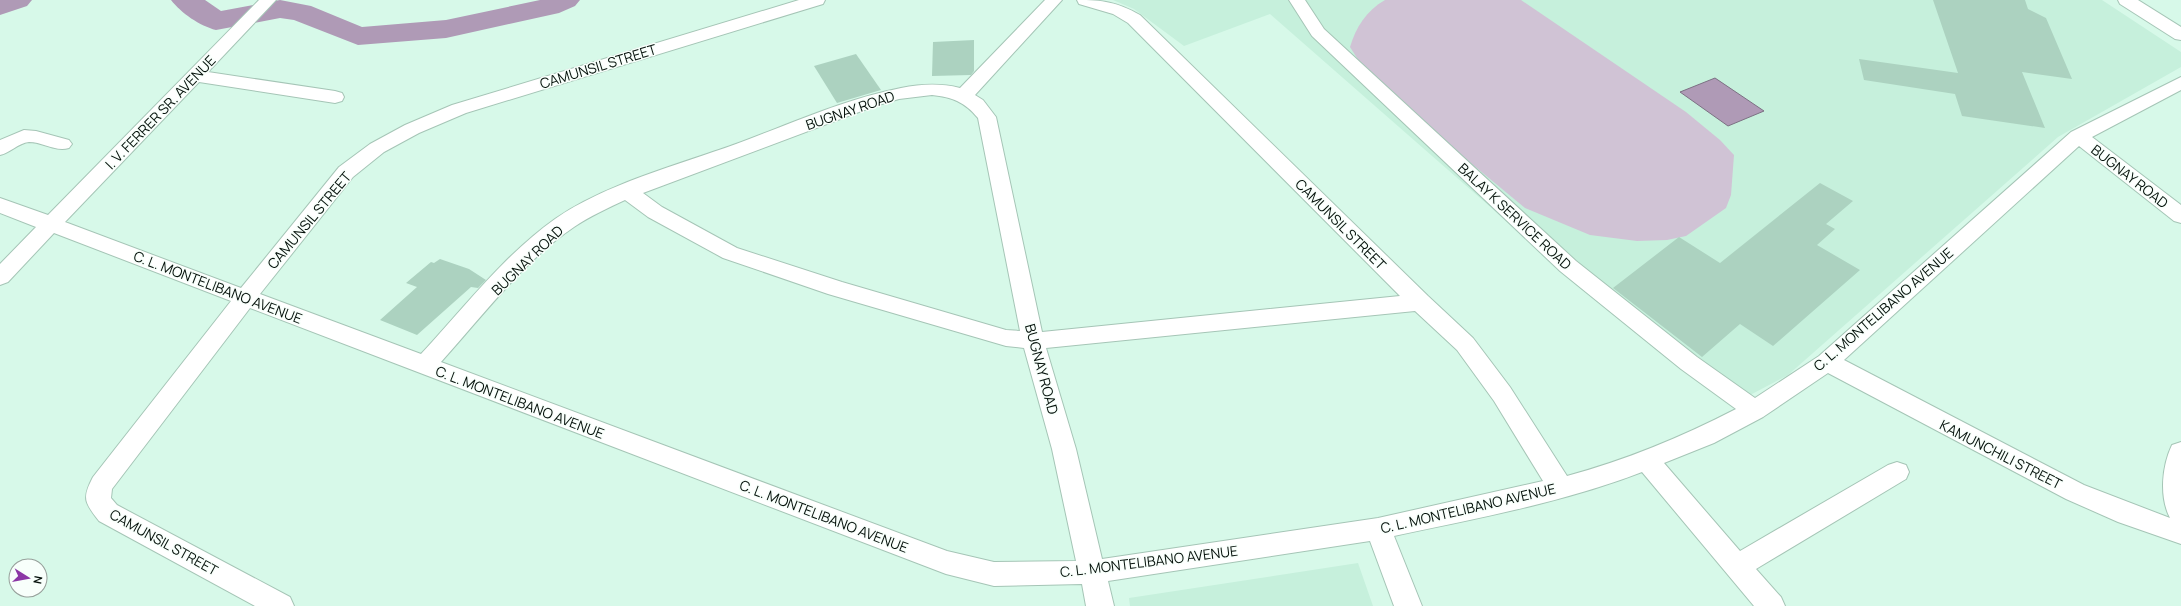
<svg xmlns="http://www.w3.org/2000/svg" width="2181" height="606" viewBox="0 0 2181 606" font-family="Manrope,sans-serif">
<rect width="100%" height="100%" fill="#d7f9e9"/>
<!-- built -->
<g fill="#c6f0dc">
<polygon points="1113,0 2102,0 2181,52 2181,67 2058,137 1788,375 1733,404 1560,268 1270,14 1184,46 1134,9"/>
<polygon points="1358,563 1373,606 1130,606 1129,598"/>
</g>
<!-- green -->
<path fill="#d0c3d5" d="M1385,0H1521L1686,112L1720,140L1734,155L1731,195L1726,208L1686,236L1667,240L1637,241L1590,235L1525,208L1461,155L1362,66L1350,47C1356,27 1366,11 1385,0Z"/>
<!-- water -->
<polygon fill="#af9ab6" stroke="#7c7183" points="1715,78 1764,111 1728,126 1680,92"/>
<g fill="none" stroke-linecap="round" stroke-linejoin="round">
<!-- river -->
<g fill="#af9ab6" fill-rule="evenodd">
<polygon points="0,0 32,0 27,6 0,15"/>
<path d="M171,0H205L221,11L280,0L311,6L362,27L446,20L540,0H580L575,6L559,13L446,38L358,45L294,20L280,18L216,30C200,26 181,13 171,0Z"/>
</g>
</g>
<!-- building -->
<g fill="#acd2c0">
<polygon points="1933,0 2025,0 2028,9 2046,18 2072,79 2022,72 2045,128 1962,116 1955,94 1864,80 1859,59 1958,73"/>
<polygon points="974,40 974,71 971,75 932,76 933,42"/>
<polygon points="856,54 881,90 837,103 814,66"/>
<polygon points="1820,183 1853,201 1826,224 1835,229 1817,245 1860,270 1773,346 1740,324 1702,357 1613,288 1679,237 1720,263"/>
<polygon points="440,259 469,269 486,280 478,288 471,287 417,335 380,320 417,287 406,283 431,262 434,263"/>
</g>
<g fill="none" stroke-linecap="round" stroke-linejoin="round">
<defs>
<g id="minor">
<path d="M259,0H276L208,72L335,91L342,93L344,97L342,101L335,103L199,82L65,222L241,288L339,167L370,144L405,125L452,105L799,0H825L823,4L466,113L419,133L384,152L353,177L260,294L421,354C463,309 503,256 555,219C605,184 678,165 736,144C790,124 845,99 901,88C921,84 940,83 960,88L1045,0H1062L975,95L983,100L996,117L1042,332L1400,296L1128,23L1113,14L1079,4L1077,0C1103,0 1117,2 1140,15L1428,296L1473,338L1510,387L1567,476C1626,460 1682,437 1736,409L1681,369L1560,271L1312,36L1289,0H1305L1324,29L1576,261L1697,357L1755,398L1819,356L2071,132L2181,77V90L2092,137L2181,205V223L2174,221L2079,146L1844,360L2084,485L2170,518C2159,497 2162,466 2172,445L2181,442V544L2118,522L2066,499L1828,373L1763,417L1714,443L1664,463L1740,551L1888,465L1897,462L1906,465L1909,472L1906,479L1756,569L1781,597L1785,606H1754L1642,472C1562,503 1477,518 1394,536L1422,606H1394L1370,541L1108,581L1114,606H1086L1082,584L994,586L946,574L250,308L112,489L111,498L117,505L290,597L294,606H255L99,521C84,502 82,498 93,477L231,301L54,233L8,282L0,285V264L36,227L0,213V198L48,215ZM932,95C952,97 965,102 978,118L1020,331L1006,330L842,282L737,248L662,207L643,193L875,106L899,99ZM625,200L648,217L723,258L828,294L1006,346L1024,348L1052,449L1076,561L994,562L947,551L441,362C483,316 522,262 574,227C590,216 608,208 625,200ZM1415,311L1457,350L1494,401L1543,481L1378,518L1102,559L1076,449L1046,348Z"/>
<polygon points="2118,0 2138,0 2181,27 2181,40 2175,39 2120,4"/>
<path d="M24,130L36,131L69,140L72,144L69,148C55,152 43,142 29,142C18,143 10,153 0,155V140Z"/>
</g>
</defs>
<!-- minor casing -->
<use href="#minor" stroke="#a5c5b6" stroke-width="2"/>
<!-- minor -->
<use href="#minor" fill="#fff" fill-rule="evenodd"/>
</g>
<g text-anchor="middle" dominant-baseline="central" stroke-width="3" stroke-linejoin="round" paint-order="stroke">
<!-- street labels -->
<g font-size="14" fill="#05110b" stroke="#f8fffb">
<text transform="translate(598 66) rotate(-17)">CAMUNSIL STREET</text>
<text transform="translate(850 110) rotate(-19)">BUGNAY ROAD</text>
<text transform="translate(160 112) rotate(-46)">I. V. FERRER SR. AVENUE</text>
<text transform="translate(2130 176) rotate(38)">BUGNAY ROAD</text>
<text transform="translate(1515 216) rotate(43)">BALAY K SERVICE ROAD</text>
<text transform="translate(309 220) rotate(-50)">CAMUNSIL STREET</text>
<text transform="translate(1341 224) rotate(45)">CAMUNSIL STREET</text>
<text transform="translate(527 260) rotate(-44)">BUGNAY ROAD</text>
<text transform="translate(218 287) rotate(21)">C. L. MONTELIBANO AVENUE</text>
<text transform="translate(1883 309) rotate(-41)">C. L. MONTELIBANO AVENUE</text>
<text transform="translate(1042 369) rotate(75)">BUGNAY ROAD</text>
<text transform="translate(520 402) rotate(21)">C. L. MONTELIBANO AVENUE</text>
<text transform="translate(2001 454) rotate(27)">KAMUNCHILI STREET</text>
<text transform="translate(1468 508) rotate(-13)">C. L. MONTELIBANO AVENUE</text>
<text transform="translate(824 516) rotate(21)">C. L. MONTELIBANO AVENUE</text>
<text transform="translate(164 542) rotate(29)">CAMUNSIL STREET</text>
<text transform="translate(1149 561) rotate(-7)">C. L. MONTELIBANO AVENUE</text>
</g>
</g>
<!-- north arrow -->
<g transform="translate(28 578) rotate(101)"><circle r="19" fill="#f8fffb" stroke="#97a09b"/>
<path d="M0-3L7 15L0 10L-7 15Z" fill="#8b37a5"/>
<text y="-6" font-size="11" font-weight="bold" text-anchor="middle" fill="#05110b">N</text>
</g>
</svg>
